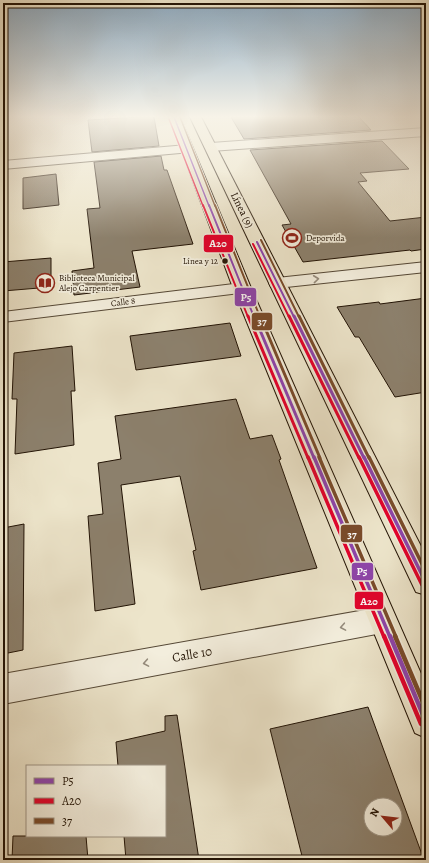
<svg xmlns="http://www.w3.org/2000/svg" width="429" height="863" viewBox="0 0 429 863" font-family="Alegreya,serif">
<rect width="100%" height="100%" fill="#ede5cb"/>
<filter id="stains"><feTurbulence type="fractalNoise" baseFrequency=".005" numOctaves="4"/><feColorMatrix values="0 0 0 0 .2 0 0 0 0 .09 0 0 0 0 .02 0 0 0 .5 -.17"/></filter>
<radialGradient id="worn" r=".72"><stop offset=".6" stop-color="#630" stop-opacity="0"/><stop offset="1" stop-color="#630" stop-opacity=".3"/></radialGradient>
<!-- building -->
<g fill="#8c806c" stroke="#221305" fill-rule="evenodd">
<polygon points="139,117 154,117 159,146 92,152 88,120"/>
<polygon points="231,117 359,117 371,130 244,139"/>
<polygon points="382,141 409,169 360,173 367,181 358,182 390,221 426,217 426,249 411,251 410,250 303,262 282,225 291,224 250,150"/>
<polygon points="161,156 164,170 167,170 193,244 132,251 140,287 74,295 72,271 94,268 87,209 100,208 94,162"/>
<polygon points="56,174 59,205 23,209 23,178"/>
<polygon points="51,258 51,287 3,291 3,262"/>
<polygon points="426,298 426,392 395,397 359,337 355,337 337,307 379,302 380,304"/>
<polygon points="230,323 241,356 136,370 130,336"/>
<polygon points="72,346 75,391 71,391 74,445 15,454 17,399 12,399 14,353"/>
<polygon points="236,399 250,439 272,435 281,459 279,460 317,568 201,590 193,551 196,550 180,476 121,485 135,604 95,611 88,516 103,514 98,463 121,459 115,416"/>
<polygon points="24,524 23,650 3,654 3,528"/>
<path d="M368,707L424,860H303L270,729ZM371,805H395V829H371Z"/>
<polygon points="177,715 199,860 126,860 124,836 165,836 165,766 118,766 116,742 165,731 165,716"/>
<polygon points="13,836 86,836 88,860 12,860"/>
</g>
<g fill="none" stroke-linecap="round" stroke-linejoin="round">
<defs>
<g id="minor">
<polygon points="426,128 426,136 211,151 207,150 205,147 207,144 211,143"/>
<polygon points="187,145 191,146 193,149 191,152 3,169 3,161"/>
<polygon points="426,262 426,272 277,288 271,287 269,283 271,279 277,278"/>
<polygon points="242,283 248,284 251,288 248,292 3,322 3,312"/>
<polygon points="382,607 392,610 396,620 392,630 382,633 3,704 3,674"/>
</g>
<g id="primary">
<polygon points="169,117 180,117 251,288 426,685 426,738 415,733 233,288"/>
<polygon points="190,117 201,117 426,556 426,595 416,592"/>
</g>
</defs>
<!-- minor casing -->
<use href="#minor" stroke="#554836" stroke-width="2"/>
<!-- primary casing -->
<use href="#primary" stroke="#221305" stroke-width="2"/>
<!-- minor -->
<use href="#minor" fill="#f3eedd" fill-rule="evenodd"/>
<!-- primary -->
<use href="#primary" fill="#ede5cb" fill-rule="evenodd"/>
<defs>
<polyline id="bus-1-far4" points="174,117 209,206"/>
<g id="bus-1-far3">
<polyline points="209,205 254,317"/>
<polyline points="257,242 294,317"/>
</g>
<g id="bus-1-far2">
<polyline points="254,316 314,458"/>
<polyline points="294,316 364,458"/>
</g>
<g id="bus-1-far1">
<polyline points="314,457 390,637"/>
<polyline points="364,457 426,583"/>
</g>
<polyline id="bus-1" points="390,636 426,722"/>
<polyline id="bus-2-far4" points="169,119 203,206"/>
<g id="bus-2-far3">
<polyline points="203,205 248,317"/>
<polyline points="253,244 289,317"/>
</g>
<g id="bus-2-far2">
<polyline points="248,316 308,458"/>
<polyline points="289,316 359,458"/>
</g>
<g id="bus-2-far1">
<polyline points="308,457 384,637"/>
<polyline points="359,457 422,585"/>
</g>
<polyline id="bus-2" points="384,636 421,724"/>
<polyline id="bus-3-far4" points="180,117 215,206"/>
<g id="bus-3-far3">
<polyline points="215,205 260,317"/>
<polyline points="261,240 299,317"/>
</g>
<g id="bus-3-far2">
<polyline points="260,316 320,458"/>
<polyline points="299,316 369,458"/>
</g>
<g id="bus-3-far1">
<polyline points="319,457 396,637"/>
<polyline points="369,457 426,572"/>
</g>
<polyline id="bus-3" points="395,636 426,709"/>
</defs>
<!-- bus-1-far4 casing -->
<use href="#bus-1-far4" stroke="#f3eedd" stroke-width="3"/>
<!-- bus-1-far3 casing -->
<use href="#bus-1-far3" stroke="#f3eedd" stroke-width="4"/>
<!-- bus-1-far2 casing -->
<use href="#bus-1-far2" stroke="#f3eedd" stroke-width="6"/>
<!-- bus-1-far1 casing -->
<use href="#bus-1-far1" stroke="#f3eedd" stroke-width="6"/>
<!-- bus-1 casing -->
<use href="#bus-1" stroke="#f3eedd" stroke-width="8"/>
<!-- bus-2-far4 casing -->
<use href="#bus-2-far4" stroke="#f3eedd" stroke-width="3"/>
<!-- bus-2-far3 casing -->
<use href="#bus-2-far3" stroke="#f3eedd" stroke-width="4"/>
<!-- bus-2-far2 casing -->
<use href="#bus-2-far2" stroke="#f3eedd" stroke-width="6"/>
<!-- bus-2-far1 casing -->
<use href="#bus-2-far1" stroke="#f3eedd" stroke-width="6"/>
<!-- bus-2 casing -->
<use href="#bus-2" stroke="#f3eedd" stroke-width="8"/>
<!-- bus-3-far4 casing -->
<use href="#bus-3-far4" stroke="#f3eedd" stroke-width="3"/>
<!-- bus-3-far3 casing -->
<use href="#bus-3-far3" stroke="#f3eedd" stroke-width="4"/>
<!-- bus-3-far2 casing -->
<use href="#bus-3-far2" stroke="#f3eedd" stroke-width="6"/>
<!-- bus-3-far1 casing -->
<use href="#bus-3-far1" stroke="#f3eedd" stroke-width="6"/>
<!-- bus-3 casing -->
<use href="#bus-3" stroke="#f3eedd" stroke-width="8"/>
<!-- bus-1-far4 -->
<use href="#bus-1-far4" stroke="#8e44ad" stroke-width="1.5"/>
<!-- bus-1-far3 -->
<use href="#bus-1-far3" stroke="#8e44ad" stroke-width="2"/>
<!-- bus-1-far2 -->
<use href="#bus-1-far2" stroke="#8e44ad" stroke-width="3"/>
<!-- bus-1-far1 -->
<use href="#bus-1-far1" stroke="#8e44ad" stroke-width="3.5"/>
<!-- bus-1 -->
<use href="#bus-1" stroke="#8e44ad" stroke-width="4.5"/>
<!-- bus-2-far4 -->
<use href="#bus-2-far4" stroke="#e4002b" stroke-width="1.5"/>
<!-- bus-2-far3 -->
<use href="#bus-2-far3" stroke="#e4002b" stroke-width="2"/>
<!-- bus-2-far2 -->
<use href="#bus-2-far2" stroke="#e4002b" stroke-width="3"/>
<!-- bus-2-far1 -->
<use href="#bus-2-far1" stroke="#e4002b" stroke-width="3.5"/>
<!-- bus-2 -->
<use href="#bus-2" stroke="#e4002b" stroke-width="4.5"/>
<!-- bus-3-far4 -->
<use href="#bus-3-far4" stroke="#7a4b2a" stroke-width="1.5"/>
<!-- bus-3-far3 -->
<use href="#bus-3-far3" stroke="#7a4b2a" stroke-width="2"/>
<!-- bus-3-far2 -->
<use href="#bus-3-far2" stroke="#7a4b2a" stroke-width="3"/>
<!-- bus-3-far1 -->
<use href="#bus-3-far1" stroke="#7a4b2a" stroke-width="3.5"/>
<!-- bus-3 -->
<use href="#bus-3" stroke="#7a4b2a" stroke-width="4.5"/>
</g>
<!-- one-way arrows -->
<defs><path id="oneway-chevron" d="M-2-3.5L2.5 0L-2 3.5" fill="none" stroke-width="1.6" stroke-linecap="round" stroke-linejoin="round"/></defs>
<g stroke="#958b7c">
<use href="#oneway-chevron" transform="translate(316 279) rotate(-6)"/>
<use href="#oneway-chevron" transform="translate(343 627) rotate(170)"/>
<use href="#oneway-chevron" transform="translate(146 663) rotate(170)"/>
</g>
<!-- sky -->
<linearGradient id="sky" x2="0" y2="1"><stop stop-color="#8eabc2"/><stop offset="0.49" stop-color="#f7f3e8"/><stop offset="1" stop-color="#f7f3e8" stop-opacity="0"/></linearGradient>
<rect width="429" height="238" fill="url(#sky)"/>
<!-- icons -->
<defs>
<symbol id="stadium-ring" viewBox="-11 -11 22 22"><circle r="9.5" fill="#f3eedd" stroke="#8f2418" stroke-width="1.5"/><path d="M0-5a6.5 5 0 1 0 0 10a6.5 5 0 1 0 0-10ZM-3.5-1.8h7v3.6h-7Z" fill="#8f2418"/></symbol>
<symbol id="library-ring" viewBox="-11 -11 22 22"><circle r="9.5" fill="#f3eedd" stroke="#8f2418" stroke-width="1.5"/><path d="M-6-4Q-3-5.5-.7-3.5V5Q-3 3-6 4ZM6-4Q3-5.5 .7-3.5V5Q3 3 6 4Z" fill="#8f2418"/></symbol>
</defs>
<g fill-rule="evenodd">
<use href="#stadium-ring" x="281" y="227" width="22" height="22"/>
<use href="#library-ring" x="34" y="272" width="22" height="22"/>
</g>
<!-- markers -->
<circle fill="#221305" stroke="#f3eedd" stroke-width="1.5" cx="225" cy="261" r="3.5"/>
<g text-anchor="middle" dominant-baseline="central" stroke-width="3.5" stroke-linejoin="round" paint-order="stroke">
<!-- far-poi labels -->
<g font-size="9" fill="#221305" stroke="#f3eedd" text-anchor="start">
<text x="306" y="238">Deporvida</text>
<text x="59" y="278">Biblioteca Municipal<tspan x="59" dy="10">Alejo Carpentier</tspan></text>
</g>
<!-- far-bus labels -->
<g font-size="9" fill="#221305" stroke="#f3eedd" text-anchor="end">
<text x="218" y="261">Línea y 12</text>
</g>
<!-- far-street labels -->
<g font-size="9" fill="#221305" stroke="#f3eedd">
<text transform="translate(123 302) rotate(-7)">Calle 8</text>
</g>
<!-- street labels -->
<g font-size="11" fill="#221305" stroke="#f3eedd">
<text transform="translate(242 210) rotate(64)">Línea (9)</text>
</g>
<!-- near-street labels -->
<g font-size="13" fill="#221305" stroke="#f3eedd">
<text transform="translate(192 654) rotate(-10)">Calle 10</text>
</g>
</g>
<g stroke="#f3eedd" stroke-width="1.5">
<rect x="203" y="234" width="31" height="19" rx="4" fill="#e4002b"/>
<rect x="234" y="287" width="23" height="20" rx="4" fill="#8e44ad"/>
<rect x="251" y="312" width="22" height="19" rx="4" fill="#7a4b2a"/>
<rect x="340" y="524" width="23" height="19" rx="4" fill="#7a4b2a"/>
<rect x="351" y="562" width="23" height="19" rx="4" fill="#8e44ad"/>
<rect x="354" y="591" width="30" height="19" rx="4" fill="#e4002b"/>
</g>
<g font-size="11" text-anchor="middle" font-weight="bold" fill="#fff">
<text x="218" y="247">A20</text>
<text x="246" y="301">P5</text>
<text x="262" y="325">37</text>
<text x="352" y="538">37</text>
<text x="362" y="575">P5</text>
<text x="369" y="605">A20</text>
</g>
<!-- margin -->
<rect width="429" height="863" fill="none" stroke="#ede5cb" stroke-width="16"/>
<rect x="4" y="4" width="421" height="855" fill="none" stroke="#221305" stroke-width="2"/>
<rect x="8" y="8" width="413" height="847" fill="none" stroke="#221305"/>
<!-- legend -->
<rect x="26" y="765" width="140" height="72" fill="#f3eedd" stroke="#9f9687"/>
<rect x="34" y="778" width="20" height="6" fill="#8e44ad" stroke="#9f9687"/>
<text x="62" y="785" font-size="12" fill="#221305">P5</text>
<rect x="34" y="798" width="20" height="6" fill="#e4002b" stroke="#9f9687"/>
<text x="62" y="805" font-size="12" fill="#221305">A20</text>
<rect x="34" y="818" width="20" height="6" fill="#7a4b2a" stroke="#9f9687"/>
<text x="62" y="825" font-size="12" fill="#221305">37</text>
<!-- north arrow -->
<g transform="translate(383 817) rotate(298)"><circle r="19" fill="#f3eedd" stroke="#9f9687"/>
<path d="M0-3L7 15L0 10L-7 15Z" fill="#8f2418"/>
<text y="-6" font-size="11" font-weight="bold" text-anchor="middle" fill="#221305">N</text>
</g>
<rect width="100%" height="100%" filter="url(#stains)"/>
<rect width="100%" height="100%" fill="url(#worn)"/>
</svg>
